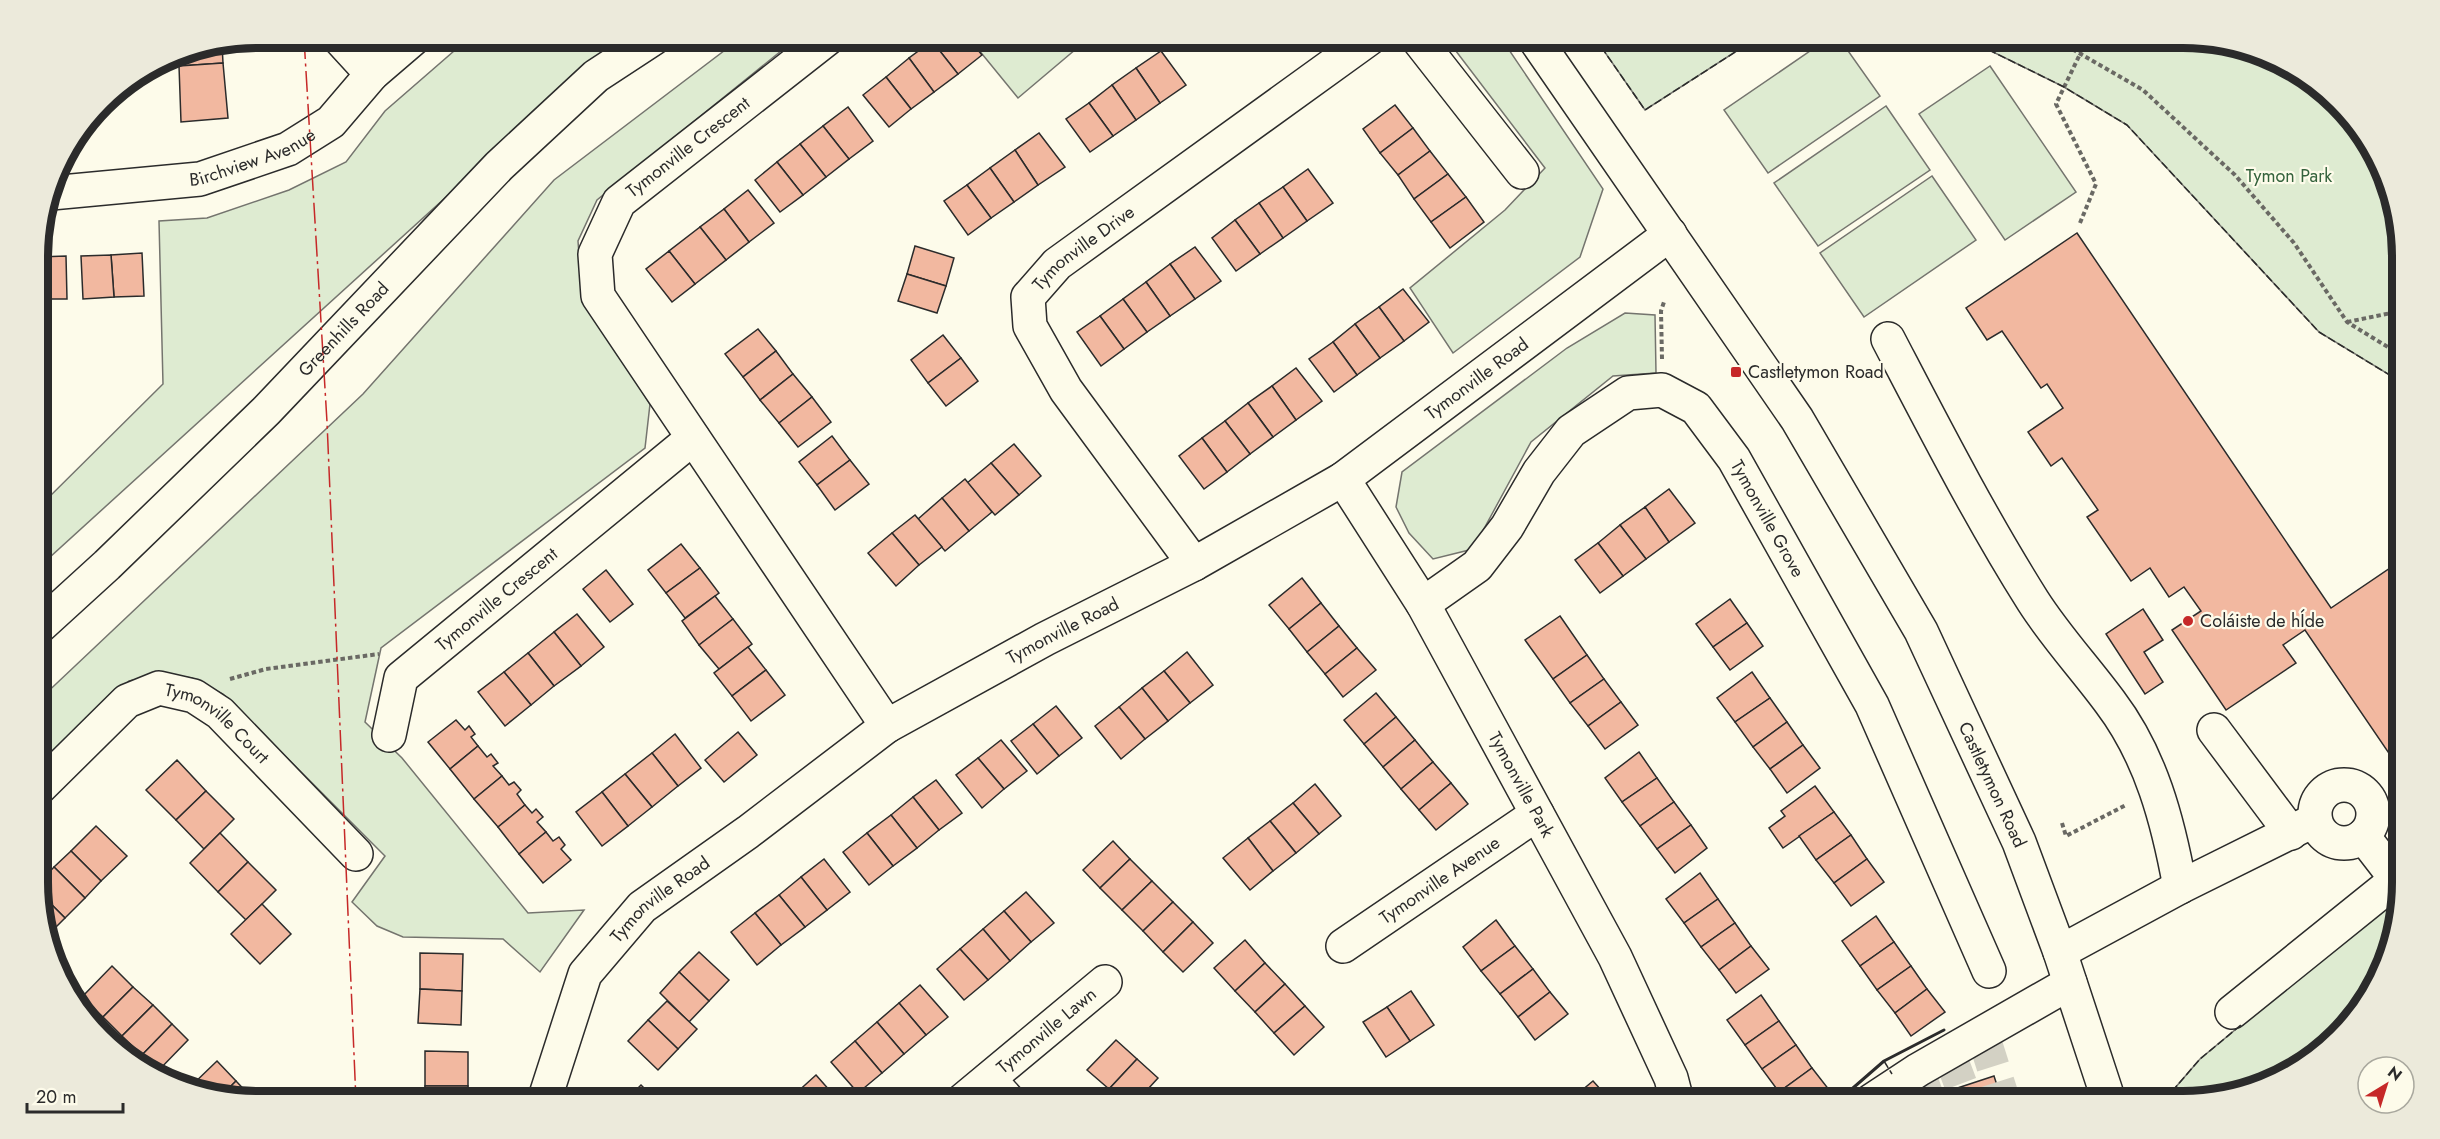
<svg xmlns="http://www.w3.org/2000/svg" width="2440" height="1139" viewBox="0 0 2440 1139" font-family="Jost,sans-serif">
<rect width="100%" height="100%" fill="#fdfbea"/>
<!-- green -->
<g fill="#deebd1" stroke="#74746e" stroke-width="1.5">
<polygon points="469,38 621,38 39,567 39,507 163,384 159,221 207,218 289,190 346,162 385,111"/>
<polygon points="741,38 797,38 597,200 578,241 582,296 650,404 645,448 381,648 365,722 402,758 528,913 584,910 540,972 503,939 403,937 377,926 352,902 385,856 223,694 192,678 162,674 129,681 39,772 39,700 363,394 554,180"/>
<polygon points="969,38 1089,38 1018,98"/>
<polygon points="1446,38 1501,38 1603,189 1580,257 1453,353 1410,288 1505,210 1545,168"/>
<polygon points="1595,38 1757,38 1645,110"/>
<polygon points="1829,38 1839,38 1880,96 1768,173 1724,110"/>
<polygon points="1946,38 2183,38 2268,54 2357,123 2401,228 2401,382 2319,332 2127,125 2064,87 1987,49"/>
<polygon points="1990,66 2076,192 2005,240 1919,114"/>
<polygon points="1886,106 1930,170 1818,246 1774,183"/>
<polygon points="1932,176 1976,240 1864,317 1820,253"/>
<polygon points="1625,313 1655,315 1656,373 1613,376 1531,442 1473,549 1433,559 1409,533 1396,507 1402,472 1567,348"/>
<path d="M2401,892C2396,916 2395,946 2385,968C2345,1056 2263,1101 2169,1101L2168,1096L2200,1059Z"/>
</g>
<!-- building -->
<g fill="#f2b8a0" stroke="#2b2b2b" stroke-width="1.5">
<polygon points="936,38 968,38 982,55 958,74 932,41"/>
<polygon points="932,41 958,74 934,92 909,58"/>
<polygon points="222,44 223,63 179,66 178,53"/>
<polygon points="1161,51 1186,85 1160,103 1136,68"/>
<polygon points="909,58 934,92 911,109 886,77"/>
<polygon points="223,63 228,118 181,122 179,66"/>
<polygon points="1136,68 1160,103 1136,120 1112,85"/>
<polygon points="886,77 911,109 889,127 863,95"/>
<polygon points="1112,85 1136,120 1113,136 1089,103"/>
<polygon points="1089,103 1113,136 1090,152 1066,119"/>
<polygon points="1395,105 1413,128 1380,153 1363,129"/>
<polygon points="848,107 873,141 849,159 823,126"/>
<polygon points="823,126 849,159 826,177 800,144"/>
<polygon points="1413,128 1430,151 1398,175 1380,153"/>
<polygon points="1039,133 1065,167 1038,185 1015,150"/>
<polygon points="800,144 826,177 803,195 777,162"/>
<polygon points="1015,150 1038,185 1014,202 990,168"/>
<polygon points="1430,151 1448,174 1414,199 1398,175"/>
<polygon points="777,162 803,195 780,212 755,180"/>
<polygon points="990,168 1014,202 991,218 967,185"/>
<polygon points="1308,169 1333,203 1307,221 1283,187"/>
<polygon points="1448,174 1466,197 1431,222 1414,199"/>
<polygon points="967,185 991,218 968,235 944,201"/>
<polygon points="1283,187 1307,221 1283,238 1259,203"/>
<polygon points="748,190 774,223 749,242 724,209"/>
<polygon points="1466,197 1484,222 1450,248 1431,222"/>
<polygon points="1259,203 1283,238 1260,254 1235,220"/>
<polygon points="724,209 749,242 726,260 700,227"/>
<polygon points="1235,220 1260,254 1236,271 1212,238"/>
<polygon points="700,227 726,260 695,284 669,251"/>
<polygon points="2077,233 2331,608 2402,560 2402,761 2397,765 2305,630 2283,645 2296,663 2226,710 2172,630 2201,611 2184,587 2169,597 2150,568 2131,581 2087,517 2098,510 2062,458 2051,466 2028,432 2063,408 2047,384 2041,388 2002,331 1987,340 1966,308"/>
<polygon points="915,246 954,258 946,286 907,274"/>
<polygon points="1195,247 1221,281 1195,299 1170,264"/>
<polygon points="669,251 695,284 672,302 646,269"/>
<polygon points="142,253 144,296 114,297 111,255"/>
<polygon points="111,255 114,297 83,299 81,256"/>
<polygon points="66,256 67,299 38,299 38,257"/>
<polygon points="1170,264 1195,299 1170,316 1146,282"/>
<polygon points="907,274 946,286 937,313 898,301"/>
<polygon points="1146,282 1170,316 1147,332 1123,299"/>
<polygon points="1403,289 1429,322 1404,341 1379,307"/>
<polygon points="1123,299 1147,332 1124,349 1100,316"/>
<polygon points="1379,307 1404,341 1380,358 1355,324"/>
<polygon points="1100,316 1124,349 1101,366 1077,332"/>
<polygon points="1355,324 1380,358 1357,375 1333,342"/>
<polygon points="758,329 776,351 743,377 725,354"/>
<polygon points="943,335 961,358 928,383 911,360"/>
<polygon points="1333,342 1357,375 1334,392 1309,359"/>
<polygon points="776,351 793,374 760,400 743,377"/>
<polygon points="961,358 978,381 946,406 928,383"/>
<polygon points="1296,368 1322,401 1296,420 1272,386"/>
<polygon points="793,374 812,397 779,423 760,400"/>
<polygon points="1272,386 1296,420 1273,437 1248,403"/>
<polygon points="812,397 831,422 798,447 779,423"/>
<polygon points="1248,403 1273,437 1250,454 1225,421"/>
<polygon points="1225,421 1250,454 1227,472 1202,438"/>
<polygon points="832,436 850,460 817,485 799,462"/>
<polygon points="1202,438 1227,472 1204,489 1179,456"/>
<polygon points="1014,444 1041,476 1019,495 991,463"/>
<polygon points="850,460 869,484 835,510 817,485"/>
<polygon points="991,463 1019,495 995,515 967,483"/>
<polygon points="965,479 992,512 969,531 942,498"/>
<polygon points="1669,489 1695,523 1669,542 1645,507"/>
<polygon points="942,498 969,531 945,551 918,519"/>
<polygon points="1645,507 1669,542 1646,559 1620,525"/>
<polygon points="915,515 942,547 919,565 892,533"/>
<polygon points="1620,525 1646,559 1623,576 1598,543"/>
<polygon points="892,533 919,565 896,586 868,553"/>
<polygon points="1598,543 1623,576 1600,593 1575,560"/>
<polygon points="681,544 700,568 666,593 648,570"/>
<polygon points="700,568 719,593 685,618 666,593"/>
<polygon points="606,570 633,604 610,622 583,589"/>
<polygon points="1302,578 1321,603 1289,629 1269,605"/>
<polygon points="715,596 733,619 699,645 682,621"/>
<polygon points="1730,599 1747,623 1713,647 1696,624"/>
<polygon points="1321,603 1339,626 1307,652 1289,629"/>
<polygon points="2143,609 2163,640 2144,652 2163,682 2145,694 2106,634"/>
<polygon points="577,614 604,647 581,666 554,632"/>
<polygon points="1560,616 1587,655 1553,679 1525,640"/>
<polygon points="733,619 752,644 719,669 699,645"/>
<polygon points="1747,623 1763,646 1730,670 1713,647"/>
<polygon points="1339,626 1357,648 1325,674 1307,652"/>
<polygon points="554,632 581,666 554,686 528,653"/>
<polygon points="748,647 766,670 732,696 714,673"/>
<polygon points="1357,648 1376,670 1343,697 1325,674"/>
<polygon points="1187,652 1213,685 1190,703 1164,671"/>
<polygon points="528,653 554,686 531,705 504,672"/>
<polygon points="1587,655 1604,679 1570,703 1553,679"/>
<polygon points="766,670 785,695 751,721 732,696"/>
<polygon points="1164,671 1190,703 1168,721 1142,688"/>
<polygon points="504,672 531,705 505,726 478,692"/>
<polygon points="1752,672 1770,698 1735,722 1717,698"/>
<polygon points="1604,679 1621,702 1588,726 1570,703"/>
<polygon points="1142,688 1168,721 1145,739 1119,707"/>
<polygon points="1376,693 1396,717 1364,744 1344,720"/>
<polygon points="1770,698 1787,722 1753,747 1735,722"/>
<polygon points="1621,702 1638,725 1605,749 1588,726"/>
<polygon points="1056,706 1082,738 1059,756 1033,724"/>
<polygon points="1119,707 1145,739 1121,759 1095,726"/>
<polygon points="1396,717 1415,740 1383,767 1364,744"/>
<polygon points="456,720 465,730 469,726 475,734 471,737 478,746 450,769 428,742"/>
<polygon points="1787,722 1803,745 1770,769 1753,747"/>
<polygon points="1033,724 1059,756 1037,774 1011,741"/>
<polygon points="738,732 757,755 724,782 705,760"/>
<polygon points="675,734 701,768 678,786 652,753"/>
<polygon points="1001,740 1027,771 1004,789 978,758"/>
<polygon points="1415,740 1433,762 1401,789 1383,767"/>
<polygon points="1803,745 1820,768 1787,793 1770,769"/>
<polygon points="478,746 487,757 491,754 498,763 493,766 502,776 474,799 450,769"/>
<polygon points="1639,752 1657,778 1622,802 1605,778"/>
<polygon points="652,753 678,786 652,807 625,774"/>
<polygon points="978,758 1004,789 982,808 956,775"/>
<polygon points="177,760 206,791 176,820 146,790"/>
<polygon points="1433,762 1451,783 1419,810 1401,789"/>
<polygon points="625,774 652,807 628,826 602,792"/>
<polygon points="502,776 509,785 514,782 521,790 517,794 525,805 498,827 474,799"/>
<polygon points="1657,778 1674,802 1640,826 1622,802"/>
<polygon points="936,780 962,813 939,830 913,797"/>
<polygon points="1451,783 1468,804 1436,830 1419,810"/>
<polygon points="1315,784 1341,816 1319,834 1293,803"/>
<polygon points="1815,786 1834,812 1783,848 1769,828 1785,816 1781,811"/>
<polygon points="206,791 234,819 204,849 176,820"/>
<polygon points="602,792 628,826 602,846 576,812"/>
<polygon points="913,797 939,830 917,848 891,815"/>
<polygon points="1674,802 1691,825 1657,849 1640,826"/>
<polygon points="1293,803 1319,834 1296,853 1270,821"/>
<polygon points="525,805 532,813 536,809 543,817 537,822 546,832 519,854 498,827"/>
<polygon points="1834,812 1851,835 1816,860 1799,836"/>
<polygon points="891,815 917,848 893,866 867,833"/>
<polygon points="1270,821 1296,853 1273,871 1248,838"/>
<polygon points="1691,825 1707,848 1675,873 1657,849"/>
<polygon points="96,826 127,856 101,881 71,851"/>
<polygon points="546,832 553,841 559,837 565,845 561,849 571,860 543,883 519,854"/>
<polygon points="220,833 248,862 218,892 190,863"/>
<polygon points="867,833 893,866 869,885 843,852"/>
<polygon points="1851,835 1867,859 1834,883 1816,860"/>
<polygon points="1248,838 1273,871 1250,890 1223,858"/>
<polygon points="1113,841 1130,859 1100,888 1083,870"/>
<polygon points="71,851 101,881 85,898 54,867"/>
<polygon points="824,859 850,892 827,910 801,877"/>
<polygon points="1130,859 1152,881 1122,910 1100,888"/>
<polygon points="1867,859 1884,882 1851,906 1834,883"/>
<polygon points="248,862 276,890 246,920 218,892"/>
<polygon points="54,867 85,898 65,918 39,892 39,883"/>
<polygon points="1700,873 1718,899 1684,923 1666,899"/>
<polygon points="801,877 827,910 805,927 779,895"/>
<polygon points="1152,881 1173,902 1143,931 1122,910"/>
<polygon points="39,892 65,918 49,934 39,911"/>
<polygon points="1026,892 1054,923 1031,942 1004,911"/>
<polygon points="779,895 805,927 781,945 755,913"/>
<polygon points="1718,899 1735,923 1701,947 1684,923"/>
<polygon points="1173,902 1193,922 1163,952 1143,931"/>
<polygon points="262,904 291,934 260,964 231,934"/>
<polygon points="1004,911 1031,942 1010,961 983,929"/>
<polygon points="755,913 781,945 757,965 731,932"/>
<polygon points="1876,916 1894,942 1860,966 1842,941"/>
<polygon points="1496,920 1515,946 1481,971 1463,947"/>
<polygon points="1193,922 1213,943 1183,972 1163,952"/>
<polygon points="1735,923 1751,946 1719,970 1701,947"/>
<polygon points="983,929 1010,961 988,980 960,949"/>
<polygon points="1245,940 1265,963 1235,991 1214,968"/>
<polygon points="1894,942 1911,966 1877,990 1860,966"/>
<polygon points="1515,946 1533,969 1500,994 1481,971"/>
<polygon points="1751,946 1769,969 1736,993 1719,970"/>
<polygon points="960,949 988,980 964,1000 937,969"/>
<polygon points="699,952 729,980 709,1001 679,972"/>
<polygon points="420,953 463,954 462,991 420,989"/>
<polygon points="1265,963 1285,984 1255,1012 1235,991"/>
<polygon points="112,966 133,987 103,1017 82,997"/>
<polygon points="1911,966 1927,989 1895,1013 1877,990"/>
<polygon points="1533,969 1550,992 1518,1017 1500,994"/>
<polygon points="679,972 709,1001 689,1022 660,993"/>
<polygon points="1285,984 1305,1006 1274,1033 1255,1012"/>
<polygon points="920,985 948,1017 926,1035 899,1003"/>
<polygon points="133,987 153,1005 122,1036 103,1017"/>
<polygon points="420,989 462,991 461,1025 418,1023"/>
<polygon points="1927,989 1945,1012 1911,1036 1895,1013"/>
<polygon points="1411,991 1434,1025 1410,1041 1387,1007"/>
<polygon points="1550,992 1568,1014 1535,1040 1518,1017"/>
<polygon points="1761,995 1779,1021 1745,1045 1727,1020"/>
<polygon points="667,1001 697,1029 678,1049 648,1020"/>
<polygon points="899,1003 926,1035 904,1054 877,1022"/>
<polygon points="153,1005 172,1024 142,1055 122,1036"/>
<polygon points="1305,1006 1324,1027 1294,1055 1274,1033"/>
<polygon points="1387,1007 1410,1041 1386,1057 1363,1022"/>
<polygon points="648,1020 678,1049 658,1070 628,1041"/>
<polygon points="1779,1021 1796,1045 1762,1069 1745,1045"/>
<polygon points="877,1022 904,1054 882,1073 855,1041"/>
<polygon points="172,1024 188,1040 158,1071 142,1055"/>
<polygon points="1116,1040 1137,1059 1109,1089 1087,1070"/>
<polygon points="855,1041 882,1073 858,1093 831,1062"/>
<polygon points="1796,1045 1812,1068 1779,1092 1762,1069"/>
<polygon points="425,1051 468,1052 468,1086 425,1086"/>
<polygon points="1137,1059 1158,1078 1137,1101 1122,1101 1109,1089"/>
<polygon points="217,1061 236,1081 222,1095 189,1088"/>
<polygon points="1812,1068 1830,1091 1816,1101 1786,1101 1779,1092"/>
<polygon points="816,1075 839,1101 800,1101 794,1095"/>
<polygon points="1994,1076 2002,1101 1918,1101"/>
<polygon points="236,1081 255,1101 222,1095"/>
<polygon points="1593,1081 1611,1101 1569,1101"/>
<polygon points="641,1085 657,1101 625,1101"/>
<polygon points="425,1086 468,1086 467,1101 425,1101"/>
<polygon points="794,1095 800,1101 786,1101"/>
</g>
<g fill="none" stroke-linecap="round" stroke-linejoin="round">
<!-- minor-tunnel -->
<g stroke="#d3d1c4" stroke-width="33" stroke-dasharray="33 16" stroke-linecap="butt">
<polyline points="1983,1035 2004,1101"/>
<polyline points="1949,1053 1967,1101"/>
<polyline points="1918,1070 1929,1101"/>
</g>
<defs>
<g id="minor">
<polyline points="339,38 372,74"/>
<polyline points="828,38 619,202 595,254 598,296 887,726"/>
<polyline points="1417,38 1522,172"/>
<path id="s1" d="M1534,38L1797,419L1921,631L2019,842L2060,952L2109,1101"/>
<path id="s2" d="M51,193L200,179L288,149L331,122L372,74L414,38"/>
<path d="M1888,339C1934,427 1980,517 2033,601C2056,637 2085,668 2110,702C2151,756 2168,821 2180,887"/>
<path id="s3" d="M1343,479L1423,604L1615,957L1671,1078L1677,1101"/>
<path id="s4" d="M1194,564L1066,390L1030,326L1028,297L1057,264L1370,38"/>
<path id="s5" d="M1423,604L1477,566L1507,527L1539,472L1571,431L1628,393L1662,390L1696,408L1734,459L1872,705L1989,971"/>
<polyline points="2214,730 2291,833"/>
<path id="s6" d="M389,735L401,678L693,438"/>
<circle cx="2344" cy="814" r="29"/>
<path id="s7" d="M39,788L127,701L159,688L194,696L220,713L356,854"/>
<polyline points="2363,836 2397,880"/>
<path id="s8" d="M1343,946L1537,814"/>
<polyline points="2060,952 2180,887 2315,820"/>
<polyline points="2232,1012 2402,875"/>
<polyline points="989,1079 1009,1101"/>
<path id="s9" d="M544,1101L585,974L642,907L748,832L887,726L1045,639L1194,564L1343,479L1670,234"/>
<path id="s10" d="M962,1101L1105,982"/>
<polyline points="1871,1101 1918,1070 2070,983"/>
</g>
<g id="major">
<path id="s11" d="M39,627L107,565L266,411L499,166L596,76L654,38"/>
</g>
</defs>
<!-- minor casing -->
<use href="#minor" stroke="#2b2b2b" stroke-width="36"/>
<!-- major casing -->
<use href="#major" stroke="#2b2b2b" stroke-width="36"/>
<!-- path -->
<g stroke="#6a6964" stroke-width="4" stroke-dasharray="4.5 3" stroke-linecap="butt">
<polyline points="2053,38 2143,90 2235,175 2294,243 2347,322 2401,355"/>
<polyline points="686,44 695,38"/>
<polyline points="2080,223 2096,184 2056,104 2081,52"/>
<polyline points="2347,322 2401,311"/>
<polyline points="1662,359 1661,311 1664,302"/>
<polyline points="230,679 266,669 379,654"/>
<polyline points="2062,823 2066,836 2126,805"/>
</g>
<!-- minor -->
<use href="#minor" stroke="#fdfbea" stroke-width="33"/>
<!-- major -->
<use href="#major" stroke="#fdfbea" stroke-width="33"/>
<!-- fence -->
<g stroke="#2b2b2b" stroke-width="1.5" stroke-dasharray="8 3" stroke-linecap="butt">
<polyline points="1595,38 1645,110 1757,38"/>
<polyline points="1946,38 1987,49 2064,87 2127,125 2319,332 2401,382"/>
<polyline points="1884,1061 1892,1074"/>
<polyline points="2169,1101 2168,1096 2200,1059 2241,1025"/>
</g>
<!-- wall -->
<polyline stroke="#2b2b2b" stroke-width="3" points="1838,1101 1884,1061 1944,1030"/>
<!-- power -->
<polyline stroke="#c62828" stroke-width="1.5" stroke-dasharray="21 4.5 3 4.5" stroke-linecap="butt" points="304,38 327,422 356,1101"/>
</g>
<!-- markers -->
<g fill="#c62828" stroke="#fdfbea" stroke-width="2">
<rect x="1730" y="366" width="12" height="12" rx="3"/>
<circle cx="2188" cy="621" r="6"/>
</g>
<g text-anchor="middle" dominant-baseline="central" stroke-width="4.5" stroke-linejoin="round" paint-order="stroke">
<!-- street labels -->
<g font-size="18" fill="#2b2b2b" stroke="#fdfbea">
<text transform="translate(688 147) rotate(-38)">Tymonville Crescent</text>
<text stroke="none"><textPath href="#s2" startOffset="206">Birchview Avenue</textPath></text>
<text stroke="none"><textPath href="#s4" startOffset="393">Tymonville Drive</textPath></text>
<text stroke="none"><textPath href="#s11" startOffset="426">Greenhills Road</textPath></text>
<text stroke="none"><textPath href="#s9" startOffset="1212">Tymonville Road</textPath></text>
<text stroke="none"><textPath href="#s5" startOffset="504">Tymonville Grove</textPath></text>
<text stroke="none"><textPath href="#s6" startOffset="182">Tymonville Crescent</textPath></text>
<text stroke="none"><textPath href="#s9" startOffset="726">Tymonville Road</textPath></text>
<text stroke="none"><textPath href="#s7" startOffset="228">Tymonville Court</textPath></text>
<text stroke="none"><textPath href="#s1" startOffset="878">Castletymon Road</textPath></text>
<text stroke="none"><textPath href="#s3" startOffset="354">Tymonville Park</textPath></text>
<text stroke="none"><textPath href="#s8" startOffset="117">Tymonville Avenue</textPath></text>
<text stroke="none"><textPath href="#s9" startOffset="240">Tymonville Road</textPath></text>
<text stroke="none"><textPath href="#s10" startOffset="110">Tymonville Lawn</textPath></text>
</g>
<!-- park labels -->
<g font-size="18" fill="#34623c" stroke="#fdfbea">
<text x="2289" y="176">Tymon Park</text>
</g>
<!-- poi labels -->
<g font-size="18" fill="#2b2b2b" stroke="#fdfbea" text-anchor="start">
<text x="1748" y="372">Castletymon Road</text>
<text x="2200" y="621">Coláiste de hÍde</text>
</g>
</g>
<!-- crop -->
<path d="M0 0H2440V1139H0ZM257 48H2183A209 209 0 0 1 2392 257V882A209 209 0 0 1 2183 1091H257A209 209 0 0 1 48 882V257A209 209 0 0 1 257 48Z" fill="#eceadb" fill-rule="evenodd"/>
<path fill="none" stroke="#2b2b2b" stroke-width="8" d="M257 48H2183A209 209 0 0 1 2392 257V882A209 209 0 0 1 2183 1091H257A209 209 0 0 1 48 882V257A209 209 0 0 1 257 48Z"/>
<!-- north arrow -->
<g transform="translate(2386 1085) rotate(38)"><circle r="28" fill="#fdfbea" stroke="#a9a89e" stroke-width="1.5"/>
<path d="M0-4.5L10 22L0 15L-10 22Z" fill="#c62828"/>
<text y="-9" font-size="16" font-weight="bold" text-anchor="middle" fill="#2b2b2b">N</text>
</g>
<!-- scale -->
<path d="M27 1103v9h96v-9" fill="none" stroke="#2b2b2b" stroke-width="3"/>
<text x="36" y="1103" font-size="18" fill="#2b2b2b" stroke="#fdfbea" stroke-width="4.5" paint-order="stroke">20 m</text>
</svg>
